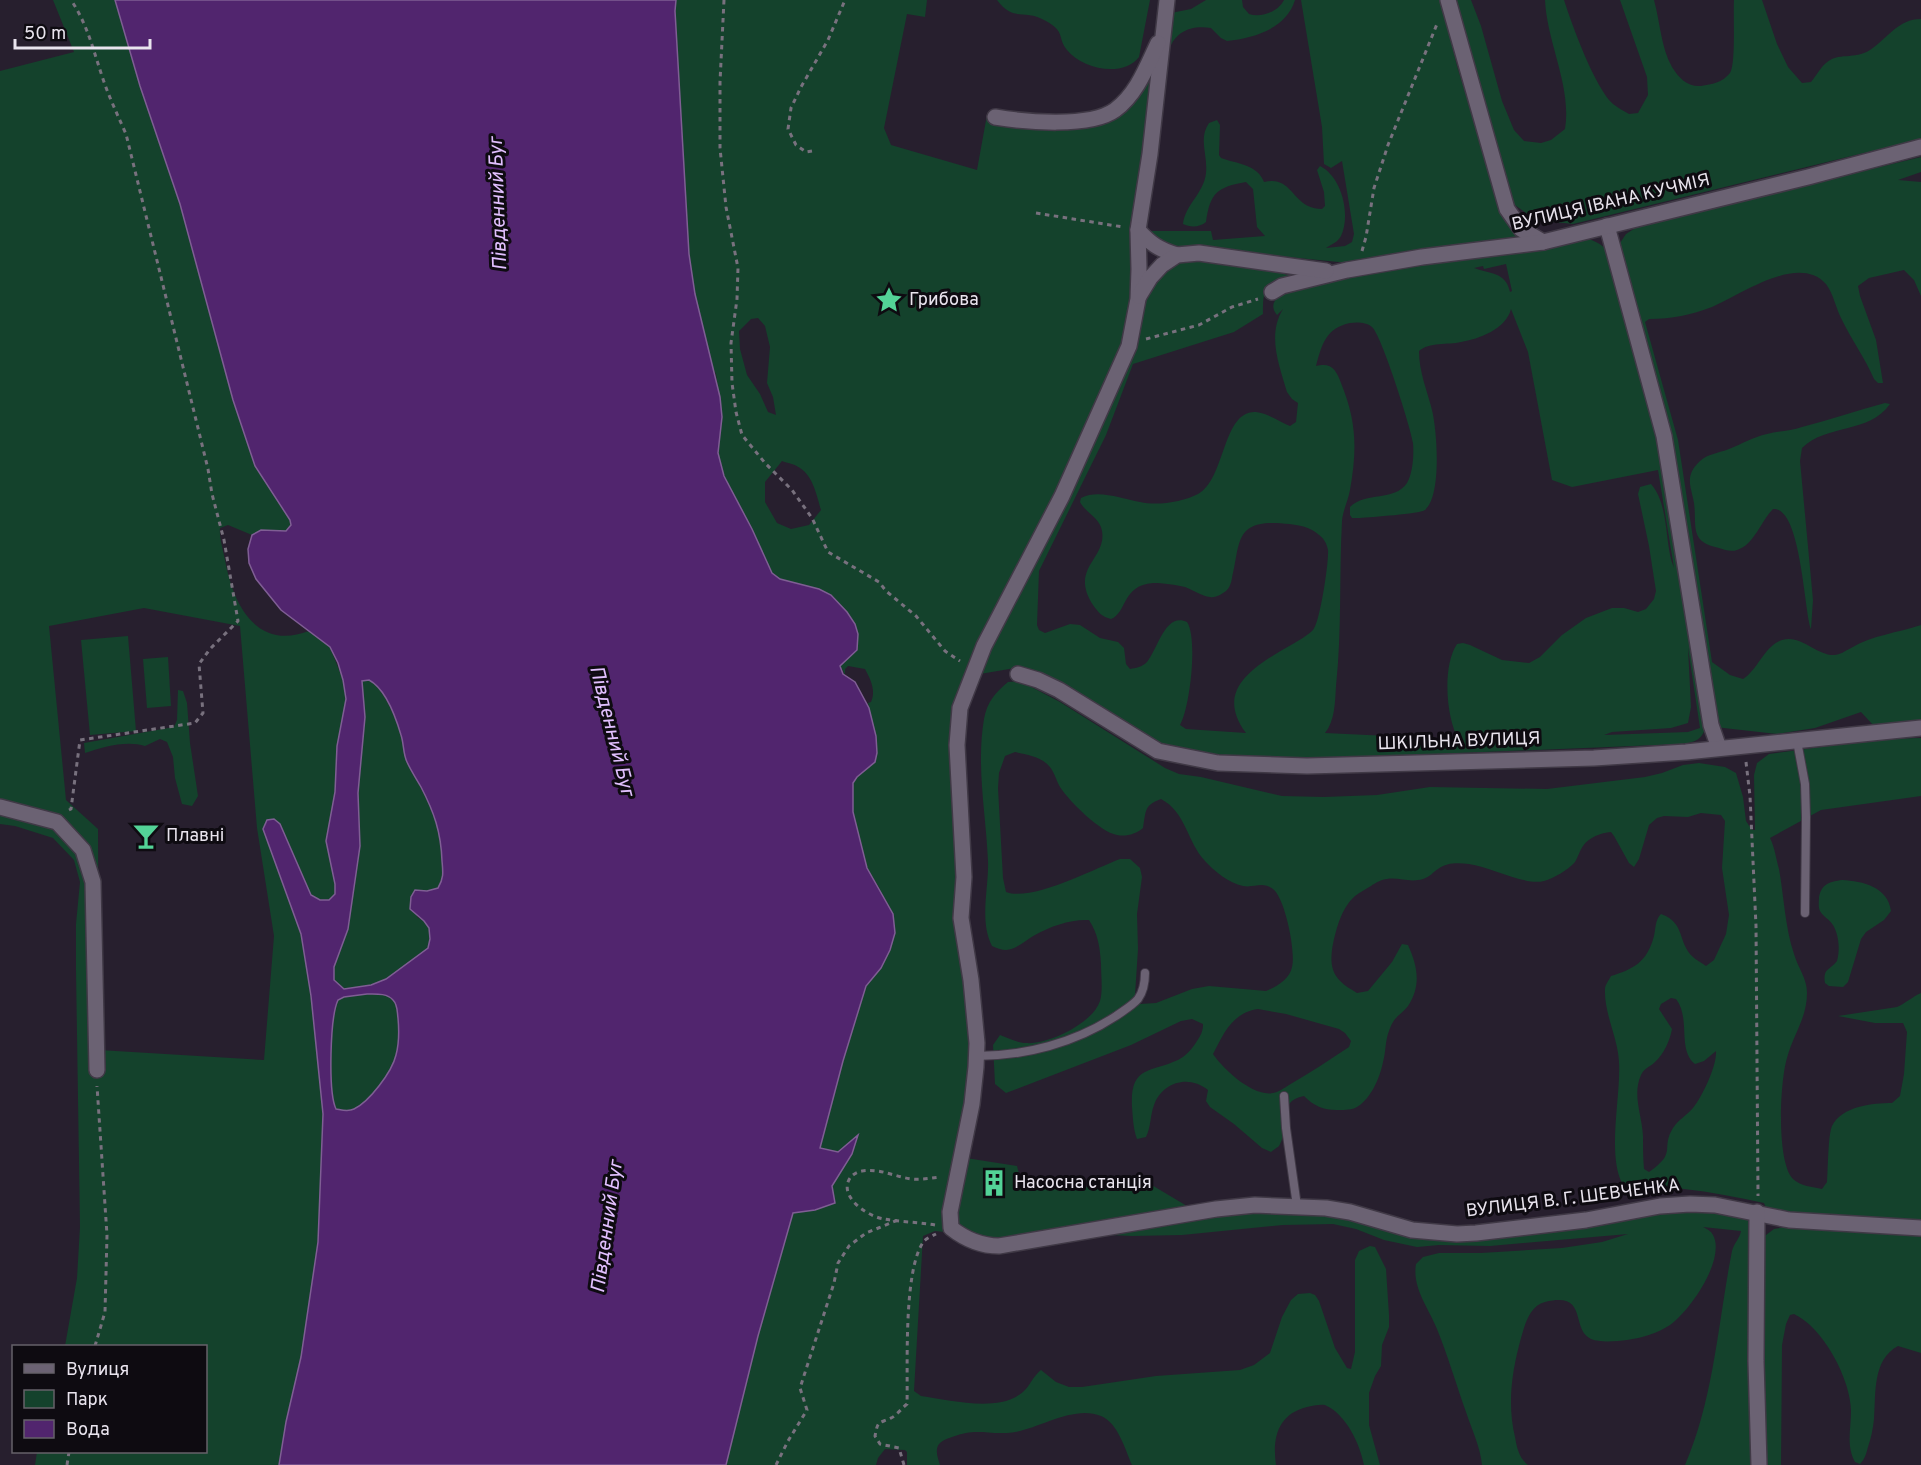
<svg xmlns="http://www.w3.org/2000/svg" width="1921" height="1465" viewBox="0 0 1921 1465" font-family="Overpass,sans-serif">
<rect width="100%" height="100%" fill="#271f2e"/>
<!-- green -->
<g fill="#14422c" fill-rule="evenodd">
<path d="M53,0H115L140,86L180,204L233,400L246,439L290,520L291,525L286,531L261,530L252,535L228,525L220,528C219,538 223,549 225,560C233,604 256,651 309,631L330,647L343,680L346,699L337,746L335,792L326,841L335,884V894L329,900H320L311,895L280,824L263,829L301,934L311,996L323,1114L318,1242L301,1357L286,1422L279,1465H35L37,1452H206V1346H65L77,1278L80,1227L76,970V924L80,882L74,860L53,838L15,826L0,824V71L74,52ZM144,608L240,626L257,828L274,936L264,1060L99,1050L98,829L66,800L49,626Z"/>
<path d="M676,0H927L925,17L907,14L884,128L891,145L977,170L987,115L995,120L1110,118L1171,13L1191,9L1206,0H1242L1243,7L1249,14C1261,18 1278,12 1284,0H1295C1286,29 1254,38 1227,41L1221,38L1211,28C1190,25 1174,32 1168,53L1152,189L1131,304L1124,335L1105,391L956,710L974,1044L945,1232L935,1231L923,1236L914,1391L921,1396C950,1400 999,1413 1023,1392C1030,1386 1033,1376 1041,1370L1056,1382L1069,1387H1082L1156,1376L1240,1370L1254,1365L1270,1353L1282,1317L1291,1300L1298,1294L1310,1293L1315,1295L1319,1301L1335,1348L1347,1368L1351,1369L1355,1352V1260L1359,1251L1370,1246L1375,1247L1386,1269L1389,1315V1327L1382,1345L1381,1366L1375,1376L1369,1393V1425L1380,1465H1364C1360,1444 1346,1414 1325,1405C1320,1404 1312,1406 1307,1407C1278,1414 1272,1438 1276,1465H1132C1125,1449 1118,1423 1101,1416C1072,1404 1035,1432 1007,1433C984,1434 976,1428 952,1437C949,1438 943,1440 940,1443C934,1449 938,1458 940,1465H907V1452L905,1450L885,1449L878,1458L876,1465H726L758,1336L793,1213L815,1210L852,1154L857,1137L838,1152L820,1149L843,1061L866,986L881,968L880,889L867,868L853,812L852,791L853,783L857,777L875,762L872,722L868,703L871,702C876,691 871,680 865,669L848,666L845,669V675L840,665L857,650L858,634L855,625L847,612L819,589L780,579L772,573L752,529L724,476L718,453L722,417L716,374L710,362L695,294L689,254L675,11ZM758,318L765,326L770,347L767,383L773,397L776,415L768,412L760,394L747,375L740,349L739,331L751,319ZM782,461C787,463 795,464 800,468C813,476 817,496 821,510L809,525L791,529L777,523L765,502V482Z"/>
<path d="M997,0H1150L1139,57C1123,78 1082,69 1067,50C1057,38 1066,32 1046,21C1025,8 1014,23 997,0Z"/>
<path d="M1301,0H1441L1457,66L1492,180L1520,237L1517,240L1404,252L1349,263L1197,248L1173,251L1148,231H1211L1213,240L1265,236L1257,227L1253,189L1246,182C1217,187 1210,193 1206,222C1200,227 1191,228 1183,224C1185,205 1204,193 1206,173C1208,155 1198,139 1209,123L1217,120L1220,125L1219,155L1221,158C1237,164 1257,164 1264,182C1288,176 1291,197 1308,206C1312,208 1317,209 1322,209L1325,206L1324,192L1317,170L1320,166C1342,177 1351,215 1341,236C1338,242 1332,244 1326,248L1345,246L1352,242L1354,234L1342,161L1331,168L1324,164L1322,127Z"/>
<path d="M1455,0H1471L1481,26L1502,101L1514,130L1524,141L1541,143L1551,140L1565,129C1572,87 1547,43 1545,0H1564C1572,25 1595,88 1613,104C1618,108 1624,111 1629,114L1638,113L1648,95L1647,77L1620,0H1654C1660,21 1661,48 1672,67C1679,78 1687,87 1701,86C1712,84 1722,83 1730,73C1736,64 1733,14 1734,0H1762L1777,44L1788,67L1802,83L1811,82C1816,76 1820,68 1826,63C1838,52 1854,60 1870,50C1888,38 1898,19 1921,19V139L1573,224L1536,220L1512,203Z"/>
<path d="M1921,157V172L1898,180L1921,182V296L1914,280L1904,270L1869,278L1858,286L1860,296L1876,340L1883,383H1878L1874,379C1865,358 1851,339 1841,318C1836,308 1833,293 1826,284C1798,253 1741,295 1712,307C1691,315 1672,319 1649,319L1645,322L1678,440L1712,662L1730,675L1743,679C1758,670 1764,646 1782,640C1801,634 1815,655 1834,655C1840,655 1845,651 1851,648C1873,635 1897,633 1921,625V720L1874,726L1861,712L1815,728L1777,734L1706,726C1702,741 1694,742 1681,744L1287,760L1212,754L1157,742L1047,678L1021,667L980,674L981,663L1127,362L1140,329L1145,300L1150,286L1174,262L1195,258L1291,270L1285,275L1291,274L1289,280C1264,289 1263,287 1263,314L1234,332L1133,364L1106,435L1039,571L1037,625L1039,630L1045,633L1070,624L1080,625L1100,638L1118,642L1124,648L1126,664L1130,669C1136,668 1142,667 1147,662C1158,649 1165,612 1187,622C1198,638 1190,708 1180,725L1186,729L1246,733C1213,689 1256,665 1291,645C1298,641 1307,636 1313,630C1320,622 1329,562 1328,550C1326,539 1320,535 1312,530C1301,524 1288,524 1276,523C1234,521 1240,547 1232,578C1231,584 1229,590 1223,593C1220,595 1215,598 1210,597C1202,596 1193,590 1185,587C1176,585 1163,583 1153,583C1122,585 1127,613 1111,619C1102,617 1098,612 1093,605C1069,568 1107,559 1102,531C1100,518 1086,513 1080,502L1081,498C1099,489 1121,499 1140,502C1157,506 1183,502 1198,494C1226,479 1222,410 1256,412C1267,413 1280,422 1290,426L1296,422L1298,403L1292,399L1287,392C1279,365 1267,335 1283,309L1277,315C1259,293 1311,284 1325,280L1580,238C1593,239 1601,243 1609,253L1618,246L1626,234L1640,225ZM1506,264L1512,291L1510,292C1506,272 1490,274 1474,268L1483,266L1484,269ZM1511,309L1528,352L1552,480L1572,487L1658,470L1674,568C1664,544 1670,506 1651,484L1640,487L1638,494L1649,546L1656,591L1654,599L1646,609L1638,612L1624,608H1612L1586,618L1562,635L1540,657L1529,663L1502,660L1470,645L1463,643L1457,644C1442,666 1446,719 1459,740L1453,741L1452,739L1325,733C1335,721 1335,702 1336,686C1342,631 1339,576 1342,521C1343,510 1348,501 1350,490C1357,450 1357,422 1341,383C1336,369 1331,362 1316,366C1322,344 1326,328 1350,323C1357,322 1366,322 1372,327C1381,334 1411,428 1413,443C1414,454 1413,473 1407,483C1394,502 1366,491 1350,507V515L1352,518H1360C1371,517 1419,514 1425,510C1442,496 1437,430 1432,410C1427,390 1419,372 1419,351C1429,342 1448,345 1461,342C1479,339 1506,329 1511,309ZM1688,648L1700,728L1688,732L1604,735L1612,732L1671,728L1688,723L1691,707Z"/>
<path d="M1885,403L1890,404C1869,434 1826,424 1802,448L1800,461L1813,600L1811,629C1804,610 1801,506 1773,509C1761,521 1754,545 1737,550C1731,552 1725,550 1719,548C1689,542 1697,527 1694,503C1691,486 1684,476 1700,461C1707,454 1719,453 1729,449C1742,444 1753,437 1767,434C1778,431 1791,431 1802,427C1830,420 1858,410 1885,403Z"/>
<polygon points="128,636 136,731 90,735 81,640"/>
<polygon points="168,657 171,706 147,708 143,659"/>
<path d="M369,680C384,688 396,719 401,735C404,744 403,753 407,762C410,769 415,776 418,782C432,806 441,829 442,857C443,869 444,877 438,888L427,891L415,890L417,917L424,921L429,928L430,939L428,948L386,979L371,985L344,989L334,980V967L348,929L360,846L358,793L365,717L362,681Z"/>
<path d="M1020,681L1060,702L1165,768L1179,774L1201,777L1282,796L1324,797L1377,795L1430,787L1547,789L1645,777L1662,773L1683,765L1699,763L1725,767L1736,773L1743,797L1746,821L1752,830H1755L1754,775L1757,763L1769,754L1880,739L1921,738V796L1821,810L1770,838C1775,848 1776,859 1779,869C1784,897 1785,927 1794,954C1798,968 1807,978 1807,993C1807,1018 1793,1035 1787,1058C1780,1081 1776,1161 1793,1179C1800,1186 1813,1187 1822,1189L1827,1182C1828,1170 1828,1135 1832,1126C1842,1106 1873,1103 1892,1103L1900,1096L1904,1074L1907,1032L1903,1023H1875L1838,1016L1897,1007C1906,1003 1912,997 1921,993V1222L1794,1215L1766,1208L1764,1203C1737,1197 1711,1192 1684,1189C1663,1186 1643,1187 1622,1183C1607,1153 1621,1096 1619,1062C1618,1038 1604,1014 1605,989C1605,985 1609,980 1611,976C1634,969 1647,962 1654,936C1656,927 1655,920 1661,914C1686,923 1677,942 1693,957C1696,960 1702,963 1706,966L1714,960L1726,934L1729,915L1722,868L1725,821L1721,815L1701,813L1688,817L1664,816L1657,818L1649,825L1639,859L1634,867L1629,863L1614,836L1611,832C1601,833 1589,837 1583,846C1580,850 1578,857 1575,862C1568,870 1554,878 1544,881C1525,886 1491,867 1469,864C1459,863 1447,862 1438,869C1433,872 1430,877 1423,879C1410,883 1399,877 1387,879C1382,879 1375,883 1371,886C1366,889 1360,892 1355,896C1341,908 1335,932 1332,950C1329,974 1338,982 1357,993L1368,991L1392,962L1402,944L1408,945C1417,965 1422,985 1408,1006C1400,1016 1394,1016 1389,1031C1385,1041 1386,1052 1383,1062C1380,1078 1370,1101 1355,1108C1350,1110 1342,1110 1337,1110C1323,1110 1314,1106 1304,1096C1275,1101 1290,1130 1279,1146C1278,1147 1272,1151 1271,1152L1262,1148L1234,1124L1210,1107L1206,1101L1208,1090C1189,1074 1162,1082 1154,1105C1150,1116 1151,1127 1146,1137L1137,1139C1133,1128 1133,1118 1132,1107C1130,1066 1149,1073 1178,1060C1186,1056 1192,1049 1197,1041C1201,1035 1203,1031 1203,1024L1192,1019L1181,1021L1131,1045L1006,1093L995,1084L993,1045L1000,1035C1008,1038 1018,1043 1026,1043C1048,1045 1093,1023 1100,1001C1103,991 1101,975 1101,964C1100,947 1098,934 1089,920C1071,919 1051,926 1035,935C1026,940 1017,949 1006,950C1002,950 996,948 992,946C979,921 989,888 988,861C986,814 976,766 984,719C987,702 995,693 1008,682ZM1015,752C1027,755 1040,756 1049,766C1054,771 1056,780 1060,787C1069,801 1100,832 1117,835C1126,837 1136,834 1143,828C1146,811 1144,805 1161,799C1186,812 1187,842 1205,861C1214,871 1229,883 1243,886C1254,888 1263,881 1273,889C1285,898 1296,952 1292,967C1290,979 1276,987 1266,991L1209,986L1192,989L1156,1003L1140,1004L1135,995L1138,949L1137,914L1142,877L1140,868L1130,859H1120C1094,869 1031,902 1006,892L1003,878L998,788L999,773L1005,756ZM1671,998L1676,999C1691,1018 1677,1050 1695,1064L1704,1061L1716,1051C1717,1066 1702,1097 1693,1108C1687,1115 1678,1120 1673,1128C1660,1149 1678,1152 1649,1172L1644,1169C1643,1158 1643,1147 1643,1136C1642,1115 1632,1095 1641,1075C1644,1068 1650,1067 1655,1062C1664,1054 1670,1040 1672,1029L1659,1009L1661,1004ZM1258,1009L1286,1014L1339,1029L1345,1033L1351,1041L1349,1047C1329,1060 1310,1073 1289,1085C1284,1088 1279,1092 1273,1093C1253,1097 1223,1069 1213,1054C1224,1033 1232,1013 1258,1009Z"/>
<path d="M178,690L183,691L187,703L190,743L198,796L192,806L182,804L175,778L173,757L167,742L160,739L145,746C127,740 102,747 85,753L84,743L174,727L177,720Z"/>
<path d="M1842,880C1863,881 1888,887 1891,911L1884,920L1866,932L1861,939L1848,982L1843,987L1829,986L1825,983C1823,968 1829,971 1837,961C1840,951 1839,938 1835,929C1832,920 1824,918 1820,911C1818,906 1819,902 1819,897C1822,883 1830,882 1842,880Z"/>
<path d="M367,994C376,994 387,993 393,1000C398,1005 397,1012 398,1018C399,1029 399,1044 396,1055C392,1072 370,1102 354,1109C348,1112 342,1110 336,1109C328,1092 330,1018 338,1000L344,997Z"/>
<polygon points="966,1158 1017,1166 1023,1190 1150,1184 1192,1209 995,1243 960,1228 954,1218"/>
<path d="M1241,1209L1317,1212L1459,1240L1606,1225L1644,1215L1685,1209L1720,1211L1748,1219L1753,1234L1754,1465H1685C1714,1398 1718,1322 1732,1251C1734,1243 1740,1238 1741,1231L1703,1227C1707,1229 1711,1231 1713,1235C1726,1259 1690,1311 1670,1325C1658,1333 1642,1338 1627,1340C1617,1341 1601,1343 1591,1339C1570,1329 1589,1291 1545,1302C1529,1306 1525,1325 1521,1338C1512,1371 1507,1403 1515,1437C1517,1448 1519,1458 1528,1465H1482C1480,1446 1472,1430 1466,1412C1456,1384 1448,1356 1437,1329C1428,1307 1412,1288 1416,1264L1423,1257L1439,1253H1481L1562,1248L1602,1242L1628,1234L1490,1246L1439,1245L1417,1247L1384,1240L1356,1229L1333,1224L1283,1225L1182,1235L1132,1236L1091,1234Z"/>
<path d="M1790,1226L1921,1235V1353L1898,1346C1872,1360 1876,1394 1874,1419C1873,1429 1871,1438 1868,1447C1866,1454 1865,1459 1860,1464L1855,1462C1846,1446 1851,1429 1851,1411C1851,1380 1823,1327 1794,1314L1790,1315L1786,1324L1782,1345L1781,1465H1762V1238L1774,1229Z"/>
</g>
<!-- water -->
<path fill="#51256e" stroke="#7f5e94" stroke-width="1.5" fill-rule="evenodd" d="M115,0H676L675,11L689,254L695,294L720,397L722,417L718,453L724,476L752,529L772,573L780,579L819,589L831,595L847,612L855,624L858,634L857,650L840,666L843,674L855,682L869,708L876,736L877,753L875,762L857,777L853,783V812L867,868L893,914L895,933L890,950L881,968L866,986L843,1061L820,1148L838,1152L858,1135L852,1154L832,1186L835,1203L815,1210L793,1213L758,1336L726,1465H279L286,1422L301,1357L318,1242L323,1114L311,996L301,934L263,829L267,820L274,819L280,824L311,895L320,900H329L335,894V884L326,841L335,792L337,746L346,699L343,680L338,663L330,647L281,610L256,579L249,563L248,549L252,535L261,530L286,531L291,525L290,520L255,466L233,400L180,204L140,86ZM369,680C386,689 396,718 401,735C404,744 403,754 407,762C411,771 416,778 421,787C434,812 441,832 442,861C443,872 444,878 438,888L427,891L415,890L411,897L410,909L424,921L429,928L430,939L428,948L386,979L371,985L344,989L334,980V967L348,929L360,846L358,793L365,717L362,681ZM367,994C376,994 387,993 393,1000C398,1005 397,1012 398,1018C399,1029 399,1044 396,1055C392,1072 369,1102 354,1109C348,1112 342,1110 336,1109C328,1092 330,1017 338,1000L344,997Z"/>
<g fill="none" stroke-linecap="round" stroke-linejoin="round">
<defs>
<g id="service">
<polyline points="1797,741 1805,784 1806,817 1805,913"/>
<path d="M976,1056C1025,1056 1075,1043 1116,1016C1123,1011 1133,1005 1138,999C1143,992 1145,981 1145,973"/>
<polyline points="1284,1096 1286,1128 1297,1206"/>
</g>
<g id="minor">
<path d="M1167,0L1150,154L1138,230L1139,269L1138,299L1129,346L1062,496L984,646L960,708L957,745L964,877L961,918L971,980L977,1043L976,1067L972,1104L950,1212L951,1228C965,1239 981,1246 999,1246L1216,1209L1255,1205L1326,1208L1350,1212L1412,1230L1457,1234L1476,1233L1586,1220L1660,1206L1690,1204L1715,1205L1789,1220L1921,1228"/>
<polyline points="1448,0 1507,209 1521,229 1543,242"/>
<path d="M995,117C1025,122 1090,128 1115,110C1137,94 1147,66 1158,43"/>
<polyline points="1607,226 1664,436 1711,725 1719,748"/>
<path d="M1138,230C1151,244 1158,249 1177,255"/>
<polyline points="1272,292 1282,286 1347,270 1422,257 1543,242 1808,177 1921,147"/>
<polyline points="1139,296 1150,278 1162,265 1177,255 1199,253 1326,271"/>
<polyline points="1018,674 1038,680 1059,690 1158,751 1218,763 1307,766 1594,758 1686,752 1921,728"/>
<polyline points="0,807 57,822 83,850 93,882 97,1070"/>
<polyline points="1757,1212 1756,1361 1759,1465"/>
</g>
</defs>
<!-- service casing -->
<use href="#service" stroke="#403946" stroke-width="10"/>
<!-- minor casing -->
<use href="#minor" stroke="#403946" stroke-width="18"/>
<!-- path -->
<g stroke="#78717e" stroke-width="3" stroke-dasharray="4.5 4.5" stroke-linecap="butt">
<polyline points="724,0 720,82 720,148 726,207 738,268 737,299 731,343 732,383 736,412 742,435 765,463 792,490 812,518 828,552 879,582 886,591 916,616 945,651 960,661"/>
<polyline points="812,151 806,152 796,145 788,129 791,108 801,87 828,40 845,0"/>
<polyline points="1036,213 1123,227"/>
<polyline points="1362,251 1366,237 1374,188 1388,145 1437,24"/>
<polyline points="1146,339 1199,325 1232,307 1258,299"/>
<polyline points="1746,762 1750,796 1756,926 1758,1196"/>
<path d="M69,810L71,809L80,740L195,723L203,713L199,664L210,649L238,621L224,540L212,494L208,469L126,134C118,116 110,99 104,82C94,53 88,25 71,0"/>
<path d="M935,1225C918,1222 900,1222 884,1219C870,1217 842,1200 848,1182C850,1176 856,1172 862,1171C880,1168 895,1177 912,1179C922,1180 931,1178 940,1177"/>
<polyline points="95,1346 105,1312 107,1235 97,1086"/>
<polyline points="67,1465 69,1452"/>
<polyline points="776,1465 788,1441 807,1410 800,1388 834,1283 838,1263 849,1246 866,1233 898,1220"/>
<path d="M904,1465L899,1448L880,1444L875,1436C878,1420 878,1424 891,1418C896,1416 902,1408 907,1404C908,1367 903,1269 924,1241C927,1238 932,1236 936,1234"/>
</g>
<!-- service -->
<use href="#service" stroke="#6b6273" stroke-width="8"/>
<!-- minor -->
<use href="#minor" stroke="#6b6273" stroke-width="15"/>
</g>
<!-- icons -->
<defs>
<symbol id="sight-bare" viewBox="-9 -9 18 18"><path d="M0-6L1.8-2.2L6-1.7L2.9 1.2L3.7 5.4L0 3.3L-3.7 5.4L-2.9 1.2L-6-1.7L-1.8-2.2Z" fill="#53d397" stroke="#0e0b11" stroke-width="2.5" paint-order="stroke"/></symbol>
<symbol id="bar-bare" viewBox="-9 -9 18 18"><path d="M-6-5H6L.8 .8V4.5H3.5V6h-7V4.5H-.8V.8Z" fill="#53d397" stroke="#0e0b11" stroke-width="2.5" paint-order="stroke"/></symbol>
<symbol id="building-bare" viewBox="-9 -9 18 18"><path d="M-4-6H4V6H1V3H-1V6H-4ZM-2.5-4.3h1.7v1.8h-1.7ZM.8-4.3h1.7v1.8H.8ZM-2.5-1h1.7V.8h-1.7ZM.8-1h1.7V.8H.8Z" fill="#53d397" stroke="#0e0b11" stroke-width="2.5" paint-order="stroke"/></symbol>
</defs>
<g fill-rule="evenodd">
<use href="#sight-bare" x="870" y="281" width="38" height="38"/>
<use href="#bar-bare" x="127" y="817" width="38" height="38"/>
<use href="#building-bare" x="975" y="1164" width="38" height="38"/>
</g>
<g text-anchor="middle" dominant-baseline="central" stroke-width="6" stroke-linejoin="round" paint-order="stroke">
<!-- street labels -->
<g font-size="18" fill="#e9e4ee" stroke="#0e0b11">
<text transform="translate(1611 203) rotate(-13)">ВУЛИЦЯ ІВАНА КУЧМІЯ</text>
<text transform="translate(1459 742) rotate(-2)">ШКІЛЬНА ВУЛИЦЯ</text>
<text transform="translate(1573 1199) rotate(-7)">ВУЛИЦЯ В. Г. ШЕВЧЕНКА</text>
</g>
<!-- poi labels -->
<g font-size="18" fill="#e9e4ee" stroke="#0e0b11" text-anchor="start">
<text x="909" y="300">Грибова</text>
<text x="166" y="836">Плавні</text>
<text x="1014" y="1183">Насосна станція</text>
</g>
<!-- water labels -->
<g font-size="20" font-style="italic" fill="#e2c0ff" stroke="#0e0b11">
<text transform="translate(499 204) rotate(-92)">Південний Буг</text>
<text transform="translate(611 731) rotate(76)">Південний Буг</text>
<text transform="translate(608 1227) rotate(-82)">Південний Буг</text>
</g>
</g>
<!-- legend -->
<rect x="12" y="1345" width="195" height="108" fill="#0e0b11" stroke="#666269" stroke-width="1.5"/>
<rect x="24" y="1364" width="30" height="9" fill="#6b6273" stroke="#666269" stroke-width="1.5"/>
<text x="66" y="1375" font-size="18" fill="#e9e4ee">Вулиця</text>
<rect x="24" y="1390" width="30" height="18" fill="#14422c" stroke="#666269" stroke-width="1.5"/>
<text x="66" y="1405" font-size="18" fill="#e9e4ee">Парк</text>
<rect x="24" y="1420" width="30" height="18" fill="#51256e" stroke="#666269" stroke-width="1.5"/>
<text x="66" y="1435" font-size="18" fill="#e9e4ee">Вода</text>
<!-- scale -->
<path d="M15 39v9h135v-9" fill="none" stroke="#e9e4ee" stroke-width="3"/>
<text x="24" y="39" font-size="18" fill="#e9e4ee" stroke="#0e0b11" stroke-width="4.5" paint-order="stroke">50 m</text>
</svg>
